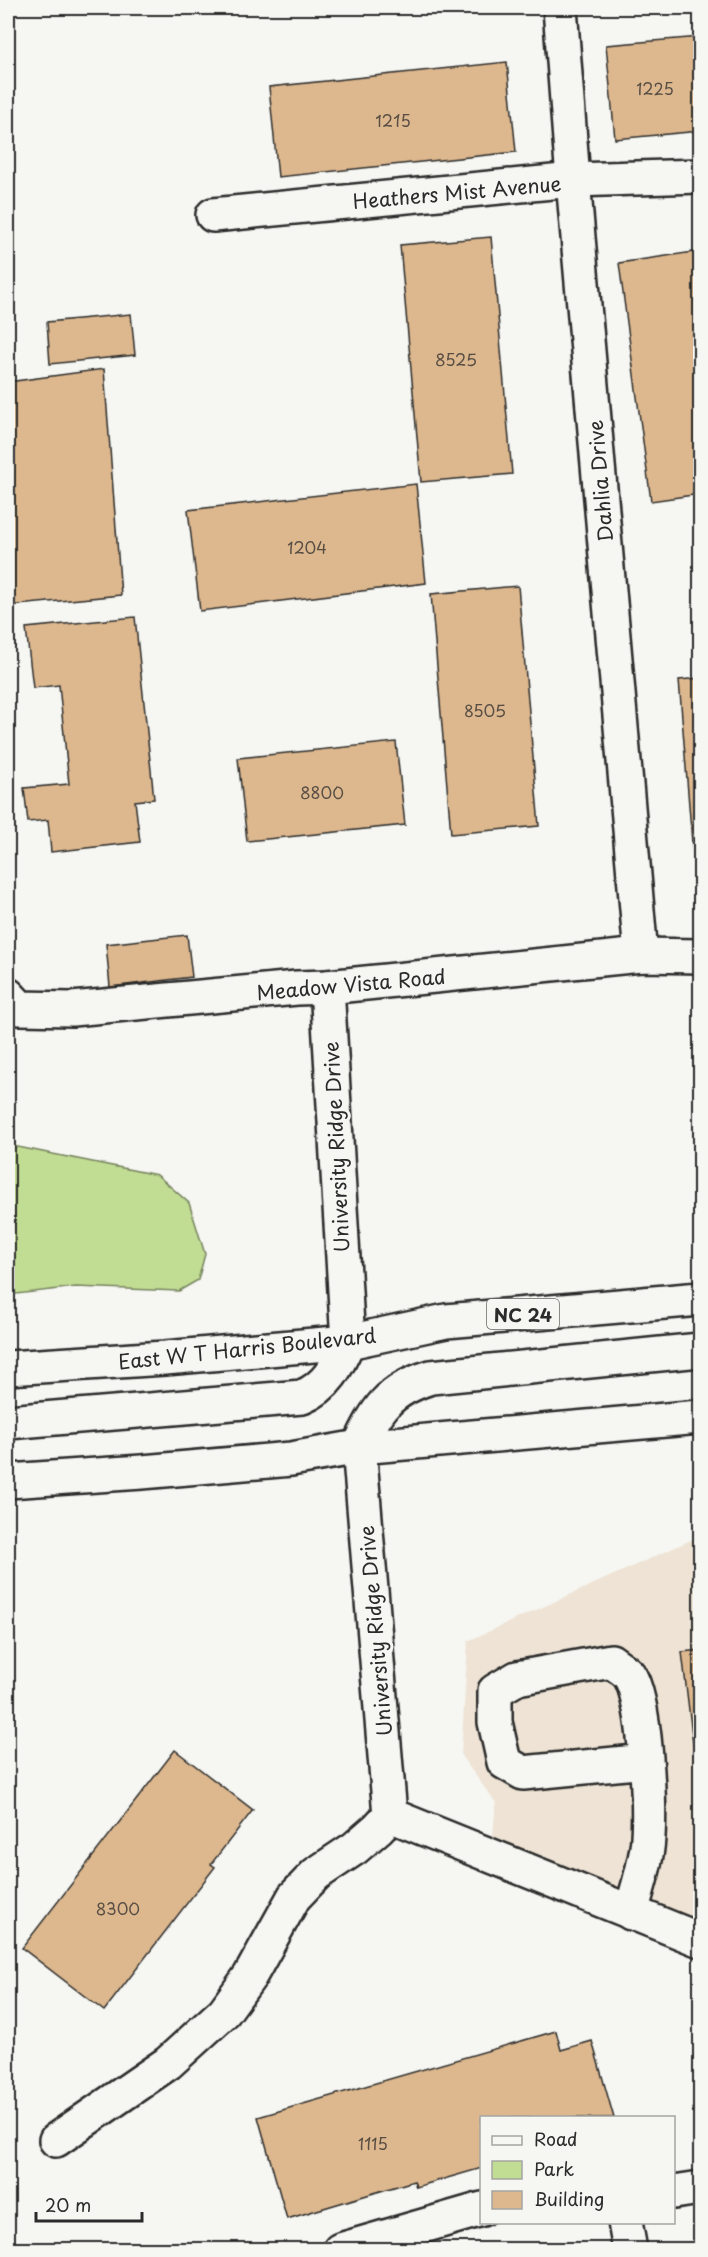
<svg xmlns="http://www.w3.org/2000/svg" width="708" height="2257" viewBox="0 0 708 2257" font-family="'Playpen Sans',sans-serif">
<rect width="100%" height="100%" fill="#f6f6f2"/>
<filter id="ink" filterUnits="userSpaceOnUse"><feTurbulence type="fractalNoise" baseFrequency=".0167" numOctaves="2"/><feDisplacementMap in="SourceGraphic" scale="12" xChannelSelector="R" yChannelSelector="G"/><feConvolveMatrix kernelMatrix="1 2 1 2 8 2 1 2 1" color-interpolation-filters="sRGB"/></filter>
<g filter="url(#ink)">
<!-- built -->
<polygon fill="#eee3d4" points="700,1536 700,1935 493,1836 496,1803 461,1756 468,1641"/>
<!-- green -->
<polygon fill="#c1dc93" stroke="#76845f" stroke-width="1.5" points="8,1145 157,1175 189,1203 205,1254 198,1280 179,1291 76,1287 8,1295"/>
<!-- building -->
<g fill="#ddb88e" stroke="#2b2b2b" stroke-width="1.5">
<polygon points="700,37 700,131 615,139 606,45"/>
<polygon points="507,62 516,152 278,177 269,87"/>
<polygon points="491,237 512,474 421,482 400,245"/>
<polygon points="700,251 700,494 651,501 619,263"/>
<polygon points="131,314 135,355 50,364 47,322"/>
<polygon points="104,369 121,595 8,606 8,382"/>
<polygon points="416,484 426,583 200,611 188,510"/>
<polygon points="518,586 539,826 451,834 431,594"/>
<polygon points="135,617 154,799 135,801 140,842 51,852 48,820 28,822 24,788 69,784 59,685 33,688 26,628"/>
<polygon points="700,678 700,918 698,918 679,680"/>
<polygon points="396,742 405,825 247,841 238,758"/>
<polygon points="187,935 192,977 110,987 106,944"/>
<polygon points="700,1650 700,1801 682,1652"/>
<polygon points="175,1750 253,1810 211,1864 215,1867 104,2011 22,1948"/>
<polygon points="556,2031 561,2050 592,2041 614,2118 482,2118 482,2168 416,2187 414,2181 287,2219 258,2117"/>
<polygon points="8,2234 18,2250 8,2250"/>
</g>
<g fill="none" stroke-linecap="round" stroke-linejoin="round">
<defs>
<g id="minor">
<polyline points="560,8 573,180 641,955"/>
<polyline points="213,215 573,180 700,176"/>
<polyline points="327,987 348,1342"/>
<polyline points="8,995 20,1008 72,1009 297,988 327,987 641,955 700,956"/>
<polyline points="390,1815 700,1940"/>
<path d="M631,1913C637,1889 647,1862 648,1837C650,1806 646,1699 629,1675C625,1670 616,1665 611,1661L517,1678L495,1691V1722L504,1762L523,1773L646,1761"/>
<polyline points="56,2140 168,2063 224,2012 250,1976 294,1897 316,1874 355,1848 378,1828 390,1815 359,1447"/>
<polyline points="674,2192 700,2188"/>
<polyline points="625,2222 630,2250"/>
<polyline points="340,2250 482,2209"/>
</g>
<g id="major">
<polyline points="8,1368 165,1358 348,1342 446,1321 700,1299"/>
<path d="M8,1422L302,1397C327,1387 338,1365 348,1342"/>
<path d="M359,1447C377,1409 388,1390 431,1377L700,1350"/>
<polyline points="8,1481 142,1472 291,1459 359,1447 700,1417"/>
</g>
</defs>
<!-- minor casing -->
<use href="#minor" stroke="#2b2b2b" stroke-width="38"/>
<!-- major casing -->
<use href="#major" stroke="#2b2b2b" stroke-width="38"/>
<!-- minor -->
<use href="#minor" stroke="#f6f6f2" stroke-width="33"/>
<!-- major -->
<use href="#major" stroke="#f6f6f2" stroke-width="33"/>
</g>
</g>
<g text-anchor="middle" dominant-baseline="central" stroke-width="6" stroke-linejoin="round" paint-order="stroke">
<!-- number labels -->
<g font-size="16" fill="#584e44">
<text x="655" y="88">1225</text>
<text x="393" y="120">1215</text>
<text x="456" y="359">8525</text>
<text x="307" y="547">1204</text>
<text x="485" y="710">8505</text>
<text x="322" y="792">8800</text>
<text x="118" y="1908">8300</text>
<text x="373" y="2143">1115</text>
</g>
<!-- shield labels -->
<rect fill="#f6f6f2" stroke="#686867" stroke-width="1.5" x="487" y="1299" width="72" height="30" rx="4.5"/>
<g font-size="18" font-weight="bold" fill="#2b2b2b">
<text x="523" y="1314">NC 24</text>
</g>
<!-- street labels -->
<g font-size="20" fill="#2b2b2b" stroke="#f6f6f2">
<text transform="translate(457 192) rotate(-5)">Heathers Mist Avenue</text>
<text transform="translate(600 481) rotate(-95)">Dahlia Drive</text>
<text transform="translate(351 984) rotate(-5)">Meadow Vista Road</text>
<text transform="translate(336 1147) rotate(-93)">University Ridge Drive</text>
<text transform="translate(247 1348) rotate(-6)">East W T Harris Boulevard</text>
<text transform="translate(375 1631) rotate(-95)">University Ridge Drive</text>
</g>
</g>
<!-- margin -->
<rect width="708" height="2257" fill="none" stroke="#f6f6f2" stroke-width="30"/>
<rect x="15" y="15" width="678" height="2227" fill="none" stroke="#2b2b2b" stroke-width="2" filter="url(#ink)"/>
<!-- legend -->
<rect x="480" y="2116" width="195" height="108" fill="#f6f6f2" stroke="#a5a5a2" stroke-width="1.5"/>
<rect x="492" y="2136" width="30" height="9" fill="#f6f6f2" stroke="#a5a5a2" stroke-width="1.5"/>
<text x="534" y="2146" font-size="18" fill="#2b2b2b">Road</text>
<rect x="492" y="2161" width="30" height="18" fill="#c1dc93" stroke="#a5a5a2" stroke-width="1.5"/>
<text x="534" y="2176" font-size="18" fill="#2b2b2b">Park</text>
<rect x="492" y="2191" width="30" height="18" fill="#ddb88e" stroke="#a5a5a2" stroke-width="1.5"/>
<text x="534" y="2206" font-size="18" fill="#2b2b2b">Building</text>
<!-- scale -->
<path d="M36 2212v9h106v-9" fill="none" stroke="#2b2b2b" stroke-width="3"/>
<text x="45" y="2212" font-size="18" fill="#2b2b2b" stroke="#f6f6f2" stroke-width="4.5" paint-order="stroke">20 m</text>
</svg>
